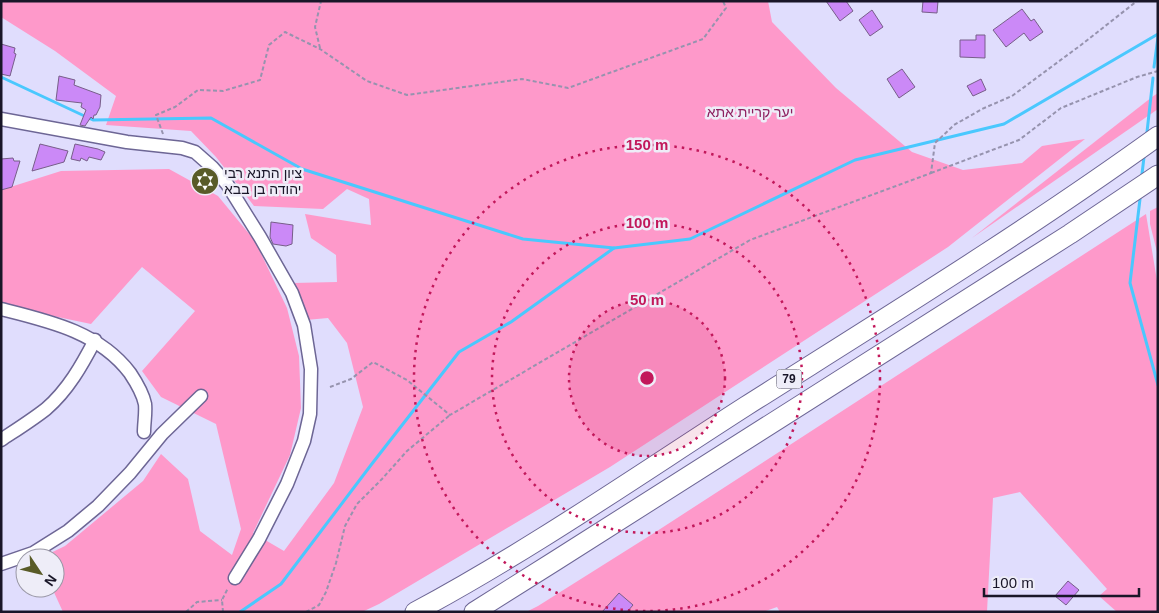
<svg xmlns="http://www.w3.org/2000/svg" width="1159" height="613" viewBox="0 0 1159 613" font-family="Arial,Heebo,sans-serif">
<rect width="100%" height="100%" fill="#e0ddfd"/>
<!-- green -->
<g fill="#fe99ca">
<polygon points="1,1 768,1 772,22 836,88 912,152 963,170 1022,163 1042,146 1085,139 948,247 610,467 379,604 362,612 63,612 52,588 55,588 55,558 40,558 65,546 143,481 161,454 188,479 200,531 232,555 241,529 216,424 161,397 142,371 195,311 142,267 91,324 53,316 1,302 1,190 61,171 169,169 218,196 255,241 287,308 299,356 301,408 290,455 253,533 284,551 334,483 363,407 347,343 328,318 306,320 293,283 337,282 336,255 311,238 305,214 371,225 369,199 347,189 323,209 254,206 216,157 191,131 106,125 116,96 55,51 1,17"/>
<polygon points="1158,93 1158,109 972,238 1152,97"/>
<polygon points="1158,207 1158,256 1150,224 1150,211"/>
<polygon points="1146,214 1158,287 1158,612 1117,612 1099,596 1107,589 1020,492 993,498 987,612 780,612 777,607 763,612 526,612 538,606 654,533"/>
</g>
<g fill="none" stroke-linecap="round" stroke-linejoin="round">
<!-- stream -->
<g stroke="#4ac8fe" stroke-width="3">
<polyline points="1154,67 1158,37"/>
<polyline points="1,77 93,120 211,118 302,169 523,239 614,248 690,239 855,160 1004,124 1158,34"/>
<polyline points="1147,132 1153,78"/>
<polyline points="1142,174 1144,157"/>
<polyline points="1140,199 1130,283 1158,385"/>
<polyline points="240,612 281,584 371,465 459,352 511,322 614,248"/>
</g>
</g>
<!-- building -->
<g fill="#cb89f7" stroke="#775e89">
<polygon points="826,1 846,1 853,11 840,21"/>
<polygon points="923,1 938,1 937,13 922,12"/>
<polygon points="1022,9 1031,21 1034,19 1043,32 1030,41 1024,33 1006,47 993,30"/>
<polygon points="872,10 883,27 870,36 859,20"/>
<polygon points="976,35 985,35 985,58 960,57 960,40 976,40"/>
<polygon points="1,44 15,48 14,53 16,54 10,76 1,74"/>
<polygon points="902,69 915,87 899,98 887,79"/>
<polygon points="59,76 75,80 74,85 101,95 100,107 96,115 94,115 93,119 91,117 85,126 80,125 86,110 81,107 82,103 56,100"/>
<polygon points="981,79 986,90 973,96 967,86"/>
<polygon points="40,144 68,151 64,162 32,171"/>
<polygon points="75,144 98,149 105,152 101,160 89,157 87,161 81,158 80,161 71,159"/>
<polygon points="13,158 14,161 20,161 12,187 1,190 1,159"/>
<polygon points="271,222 293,225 292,244 286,246 273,244 270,237"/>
<polygon points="1068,581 1079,590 1066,605 1055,596"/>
<polygon points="619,593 633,605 627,612 602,612"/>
</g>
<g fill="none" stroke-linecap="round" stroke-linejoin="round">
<defs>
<g id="minor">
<polyline points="1,119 127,142 182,148 195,152 212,167 227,184 260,237 292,293 304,325 311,369 310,414 304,441 287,484 259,539 235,578"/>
<path d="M1,309C49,321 99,332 130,373C136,382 143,394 145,404C146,413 144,423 144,432"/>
<path d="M1,440C16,430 32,420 46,409C68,390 82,365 95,340"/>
<polyline points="1,564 33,553 68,531 98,506 130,473 162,434 201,396"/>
</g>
<g id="highway">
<path d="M415,612C529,551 637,476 746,406C885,318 1025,232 1158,136"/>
<polyline points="474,612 555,561 1070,234 1158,175"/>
</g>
</defs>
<!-- minor casing -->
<use href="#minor" stroke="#6d6695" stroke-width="15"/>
<!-- highway casing -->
<use href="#highway" stroke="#6d6695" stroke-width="21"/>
<!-- path -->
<g stroke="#9693ae" stroke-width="2" stroke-dasharray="4 2.5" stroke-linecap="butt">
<polyline points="320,48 315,27 321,1"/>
<polyline points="163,134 156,115 175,107 198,90 223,91 260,80 269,45 285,32 320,49 367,81 407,95 522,79 568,88 703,39 726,8 723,1"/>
<polyline points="931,173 1019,140 1061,108 1137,77 1158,71"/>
<polyline points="330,387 351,379 373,362 407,380 450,415 750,240 931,173 935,143 954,125 982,109 1012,96 1081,45 1137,1"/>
<polyline points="186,612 197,602 222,600"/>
<polyline points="223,612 222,600 228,588"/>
<polyline points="306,612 319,605 326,592 336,563 345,526 357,504 382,479 407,451 450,415"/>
</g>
<!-- minor -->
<use href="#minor" stroke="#fff" stroke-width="12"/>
<!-- highway -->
<use href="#highway" stroke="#fff" stroke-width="19"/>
</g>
<!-- distance rings -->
<circle cx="647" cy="378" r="78" fill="#c2185b" fill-opacity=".12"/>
<g fill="none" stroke="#c2185b" stroke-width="2.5" stroke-dasharray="2.5 5">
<circle cx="647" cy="378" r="78"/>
<circle cx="647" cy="378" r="155"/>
<circle cx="647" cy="378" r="233"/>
</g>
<!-- icons -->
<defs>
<symbol id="synagogue-disc" viewBox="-11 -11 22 22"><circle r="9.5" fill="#595b28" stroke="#eeedf8"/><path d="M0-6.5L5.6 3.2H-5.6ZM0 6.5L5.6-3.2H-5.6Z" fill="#fff"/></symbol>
</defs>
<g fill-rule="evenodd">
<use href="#synagogue-disc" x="189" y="165" width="32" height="32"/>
</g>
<g text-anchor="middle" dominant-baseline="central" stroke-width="5" stroke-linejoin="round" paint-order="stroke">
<!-- shield labels -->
<rect fill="#eeedf8" stroke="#595666" stroke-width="1" x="776.5" y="369.5" width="25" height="19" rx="4"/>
<g font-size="12" font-weight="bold" fill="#191628">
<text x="789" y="379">79</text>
</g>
<!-- park labels -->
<g font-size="14" fill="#8d1e5e" stroke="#eeedf8">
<text x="750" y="112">יער קריית אתא</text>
</g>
<!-- poi labels -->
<g font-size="14" fill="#191628" stroke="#eeedf8" text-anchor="start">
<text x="224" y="173">ציון התנא רבי<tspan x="224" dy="16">יהודה בן בבא</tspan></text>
</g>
</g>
<circle cx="647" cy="378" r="8" fill="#c2185b" stroke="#eeedf8" stroke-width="2.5"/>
<g font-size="15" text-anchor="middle" font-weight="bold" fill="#c2185b" stroke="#eeedf8" stroke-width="5" stroke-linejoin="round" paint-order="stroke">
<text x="647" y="150">150 m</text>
<text x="647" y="228">100 m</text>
<text x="647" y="305">50 m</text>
</g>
<!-- border -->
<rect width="1159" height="613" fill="none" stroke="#191628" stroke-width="5"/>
<!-- north arrow -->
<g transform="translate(40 573) rotate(125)"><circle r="24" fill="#eeedf8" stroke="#9997a5"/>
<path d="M0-4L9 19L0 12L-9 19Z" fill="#595b28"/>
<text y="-8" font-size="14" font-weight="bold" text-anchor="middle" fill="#191628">N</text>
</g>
<!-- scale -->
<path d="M984 588v8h155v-8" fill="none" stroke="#191628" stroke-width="2.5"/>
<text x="992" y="588" font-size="15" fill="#191628" stroke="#eeedf8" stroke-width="4" paint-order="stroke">100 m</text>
</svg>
